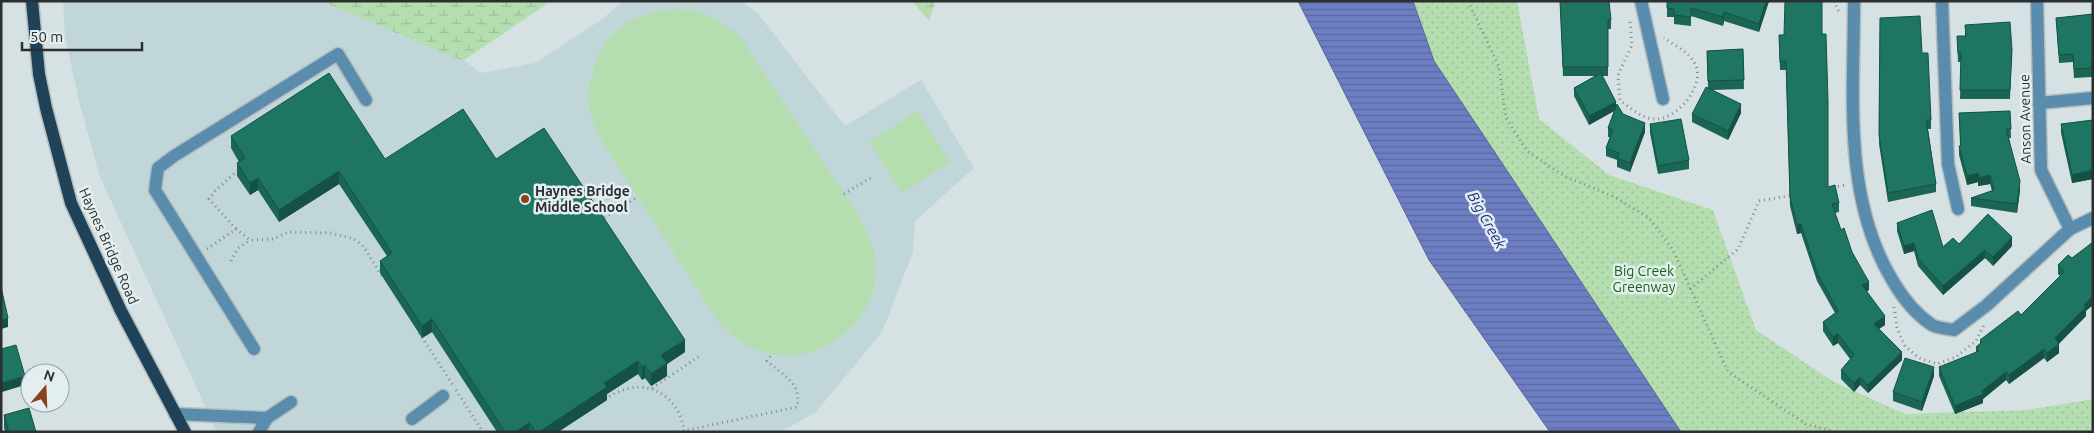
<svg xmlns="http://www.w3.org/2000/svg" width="2094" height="433" viewBox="0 0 2094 433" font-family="Ubuntu,sans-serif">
<defs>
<pattern id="wetland-marsh" width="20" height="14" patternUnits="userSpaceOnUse" patternTransform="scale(1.25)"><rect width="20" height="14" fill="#b4deaf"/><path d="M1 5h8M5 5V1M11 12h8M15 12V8" fill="none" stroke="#9bbf97"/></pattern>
<pattern id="park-dots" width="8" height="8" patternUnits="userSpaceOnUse" patternTransform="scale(1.25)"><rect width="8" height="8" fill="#b4deaf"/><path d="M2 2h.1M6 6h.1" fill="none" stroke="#9bbf97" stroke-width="1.8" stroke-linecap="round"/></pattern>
<pattern id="water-rules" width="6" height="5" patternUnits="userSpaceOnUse" patternTransform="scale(1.25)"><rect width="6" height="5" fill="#6d7ec3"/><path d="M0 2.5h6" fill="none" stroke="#5a689f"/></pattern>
</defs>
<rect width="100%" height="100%" fill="#d5e1e2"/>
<!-- built -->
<polygon fill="#c1d6d9" points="63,1 321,1 463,60 481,73 535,63 601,20 623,1 742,1 759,15 845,126 921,80 974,168 915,221 913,252 882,332 816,412 780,432 217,432 100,177 79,101 65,36"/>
<!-- grass -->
<g fill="#b4deaf">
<path d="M675,9C704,10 715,18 739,35L859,216C866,230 873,243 875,259C883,316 825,365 771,354C749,350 731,336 717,320L598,135C593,123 589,111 588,98C588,90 590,82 592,75C600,33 634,11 675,9Z"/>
<polygon points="917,111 950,162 902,193 869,142"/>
</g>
<!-- wetland -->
<g fill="url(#wetland-marsh)">
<polygon points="321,1 551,1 463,61"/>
<polygon points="912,1 936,1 929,21"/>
</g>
<!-- park -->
<polygon fill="url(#park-dots)" points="1333,1 1517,1 1539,119 1609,175 1713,210 1756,330 1834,382 1905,414 2027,410 2093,399 2093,432 1647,432"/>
<!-- water -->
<polygon fill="url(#water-rules)" stroke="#596697" points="1298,1 1413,1 1434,61 1681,432 1550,432 1429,260"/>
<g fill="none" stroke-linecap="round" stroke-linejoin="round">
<defs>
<g id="minor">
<polyline points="1641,1 1663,99"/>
<path d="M1854,1C1854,95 1842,199 1894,283C1903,298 1917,315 1932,325C1938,328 1948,329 1954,330L1987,305L2070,229L2093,218"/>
<polyline points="1942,1 1948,164 1958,209"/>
<polyline points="2037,1 2041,170 2070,229"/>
<polyline points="2039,103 2093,98"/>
<polyline points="254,349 155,190 158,168 174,156 338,54 366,100"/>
<polyline points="175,414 267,418"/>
<polyline points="412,419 443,396"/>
<polyline points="259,432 267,418 291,402"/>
</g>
<polyline id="major" points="32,1 39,74 46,108 71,203 121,311 185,432"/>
</defs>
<!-- minor casing -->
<use href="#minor" stroke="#b3bdbe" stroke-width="15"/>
<!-- major casing -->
<use href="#major" stroke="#b3bdbe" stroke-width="15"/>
<!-- path -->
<g stroke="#838b8c" stroke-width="3" stroke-dasharray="1 4" stroke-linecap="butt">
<polyline points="1468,1 1499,67 1506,118 1527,151 1564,176 1615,197 1649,218 1673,250 1728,372 1806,424 1836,432"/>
<polyline points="1834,1 1839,12"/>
<path d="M1630,22L1632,45L1618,75L1620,100C1630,108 1640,117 1653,119C1677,122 1708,83 1694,62C1687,51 1674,45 1664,38"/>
<polyline points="1833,187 1847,185"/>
<polyline points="844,194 872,177"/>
<polyline points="600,220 638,197"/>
<polyline points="236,229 209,199 215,191 237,171"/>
<polyline points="207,249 236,229 250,240 274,239 288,232 331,233 354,239 364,247 382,276"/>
<polyline points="231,261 238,248 250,240"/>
<polyline points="1690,289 1738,249 1759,201 1793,195"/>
<polyline points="1894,307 1897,328 1905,346 1919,358 1937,364 1956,357 1976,341 1984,325"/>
<polyline points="419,333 453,385"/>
<path d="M652,389C670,396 682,411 684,431"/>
<polyline points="456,390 483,432"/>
<path d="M605,399C619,390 635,384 651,389L701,355"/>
<path d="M678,432L797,407C802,382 782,375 767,361L772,354"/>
</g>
<!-- minor -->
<use href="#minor" stroke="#5a8cae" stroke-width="12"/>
<!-- major -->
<use href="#major" stroke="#1f4259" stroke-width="12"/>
</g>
<!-- wall -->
<g fill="#1a6554">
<polygon points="1560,1 1611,20 1611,29 1608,29 1608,76 1602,76 1616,107 1623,114 1645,132 1630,172 1617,167 1617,160 1606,156 1606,148 1610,137 1608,137 1608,128 1614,111 1589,125 1574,96 1574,88 1595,76 1563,76"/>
<polygon points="1667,1 1769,1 1759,32 1724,21 1723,26 1691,16 1691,26 1674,24 1674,17 1667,17"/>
<polygon points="2093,14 2093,71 2092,71 2092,77 2074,78 2073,62 2059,63 2056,18"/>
<polygon points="1880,18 1922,53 1931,120 1931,129 1928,129 1936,184 1936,192 1888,202 1879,144"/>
<polygon points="1965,25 2012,50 2010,99 1960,99 1961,62 1958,62 1957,36 1965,36"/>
<polygon points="1822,34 1828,187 1839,203 1839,212 1835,213 1841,230 1852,252 1869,290 1867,291 1885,325 1879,329 1902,360 1868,393 1860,385 1854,392 1841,379 1841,370 1850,359 1838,343 1833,346 1823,331 1823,322 1835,313 1817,281 1801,233 1797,234 1790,206 1786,70 1780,70 1779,35"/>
<polygon points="1743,49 1744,89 1712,90 1741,113 1728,140 1692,122 1692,114 1708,88 1707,51"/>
<polygon points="2010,111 2011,138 2009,138 2020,190 2017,213 1971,206 1971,198 1992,191 1990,184 1978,186 1978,182 1967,185 1959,155 1959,146 1960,146 1959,113"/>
<polygon points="2093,120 2093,179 2072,183 2061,133 2061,124"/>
<polygon points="1650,124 1689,160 1689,169 1658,174 1650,133"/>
<polygon points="231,136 385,159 496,159 685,352 667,364 667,376 651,386 645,378 642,380 638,374 607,394 607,400 558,432 497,432 432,332 422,338 380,273 380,261 387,256 339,184 279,222 258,190 250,195 237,176 237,163 239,162 231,148"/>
<polygon points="1897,223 1943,247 1959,244 2012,246 1993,266 1985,258 1943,295 1918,266 1914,251 1904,254 1897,231"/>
<polygon points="2068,255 2086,311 2086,316 2059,344 2059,353 2047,362 2044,358 2009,384 2006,380 1983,399 1983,403 1955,414 1939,376 1939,367 1976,353 1976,347 1980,344 1980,340 2021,315 2060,276 2058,274 2058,265"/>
<polygon points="1934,376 1922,411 1893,401 1893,392"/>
<polygon points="4,415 36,432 5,432 4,428"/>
</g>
<!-- shaded-wall -->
<g fill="#155245">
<polygon points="1766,1 1769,1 1759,32 1759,24"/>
<polygon points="1724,12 1724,21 1723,26 1723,17"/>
<polygon points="1616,102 1616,110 1589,125 1589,116"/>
<polygon points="1741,104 1741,113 1728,140 1728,131"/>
<polygon points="1645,123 1645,132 1630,172 1630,163"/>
<polygon points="2093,170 2093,179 2072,183 2072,175"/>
<polygon points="339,171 339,184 279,222 279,210"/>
<polygon points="1979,173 1990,175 1990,184 1978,186 1978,182 1967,185 1967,176"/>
<polygon points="258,178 258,190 250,195 250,183"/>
<polygon points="2020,181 2020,190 2017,213 2017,204"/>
<polygon points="1801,224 1801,233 1797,234 1797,225"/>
<polygon points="2012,237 2012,246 1993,266 1993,257"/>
<polygon points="1914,243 1914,251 1904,254 1904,246"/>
<polygon points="1985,250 1985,258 1943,295 1943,286"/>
<polygon points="1869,282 1869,290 1862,294 1862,285"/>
<polygon points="2093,296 2093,305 2086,311 2086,316 2055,347 2055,338 2084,305"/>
<polygon points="1885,316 1885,325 1874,332 1874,324"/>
<polygon points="8,318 8,327 1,329 1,320"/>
<polygon points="432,319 432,332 422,338 422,326"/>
<polygon points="1838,334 1838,343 1833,346 1833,337"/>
<polygon points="685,340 685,352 667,364 667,376 651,386 651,374 661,355"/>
<polygon points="2059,344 2059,353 2047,362 2047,353"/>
<polygon points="2044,349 2044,358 2009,384 2009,375"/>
<polygon points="1902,352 1902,360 1868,393 1868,385"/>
<polygon points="638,361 638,374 607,394 607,400 558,432 539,432 604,383"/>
<polygon points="645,365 645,378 642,380 642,367"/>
<polygon points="1934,367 1934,376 1922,411 1922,402"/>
<polygon points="2006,372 2006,380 1983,399 1983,403 1955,414 1955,406 1982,391"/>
<polygon points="25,376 25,385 2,392 2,383"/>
<polygon points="1860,377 1860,385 1854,392 1854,383"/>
<polygon points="529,423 529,432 515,432"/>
</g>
<!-- building -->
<g fill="#1e7562" stroke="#155245">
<polygon points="1560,1 1609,1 1611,20 1608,20 1608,67 1563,67"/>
<polygon points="1667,1 1766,1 1759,24 1724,12 1723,17 1691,8 1691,17 1674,15 1674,9 1667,8"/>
<polygon points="1785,1 1822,1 1822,34 1826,34 1828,101 1828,187 1835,185 1839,203 1832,204 1841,230 1844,228 1852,252 1869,282 1862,285 1885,316 1874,324 1902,352 1868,385 1860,377 1854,383 1841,370 1854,355 1838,334 1833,337 1823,322 1838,311 1817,273 1801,224 1797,225 1790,197 1786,61 1780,62 1779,35 1784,35"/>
<polygon points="2093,14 2093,62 2091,62 2092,68 2074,69 2073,54 2059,55 2056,18"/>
<polygon points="1920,16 1922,53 1928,53 1931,120 1926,120 1936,184 1888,193 1879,135 1880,18"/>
<polygon points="2010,22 2012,50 2010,90 1960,90 1961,53 1958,53 1957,36 1966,36 1965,25"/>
<polygon points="1743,49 1744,80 1708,81 1707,51"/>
<polygon points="329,73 385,159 463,109 496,159 544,128 685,340 661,355 667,363 651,374 645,365 642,367 638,361 604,383 607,387 539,432 536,432 529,423 515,432 505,432 432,319 422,326 380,261 392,253 339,171 279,210 258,178 250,183 237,163 245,158 231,136"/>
<polygon points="1601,73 1616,102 1589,116 1574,88"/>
<polygon points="1706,87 1741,104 1728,131 1692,114"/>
<polygon points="1617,104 1623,114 1645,123 1630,163 1617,158 1619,153 1606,148 1613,130 1608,128"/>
<polygon points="2010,111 2011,129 2006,129 2020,181 2017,204 1971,198 1994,190 1990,175 1978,178 1979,173 1967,176 1959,146 1961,146 1959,113"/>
<polygon points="1681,119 1689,160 1658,166 1650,124"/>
<polygon points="2093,120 2093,170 2072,175 2061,124"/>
<polygon points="1932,210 1943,247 1953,238 1959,244 1988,214 2012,237 1993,257 1985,250 1943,286 1918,258 1914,243 1904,246 1897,223"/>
<polygon points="2093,242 2093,296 2084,305 2086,307 2055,338 2059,344 2047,353 2044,349 2009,375 2006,372 1982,391 1983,394 1955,406 1939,367 1979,351 1976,347 1982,342 1980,340 2018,311 2021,315 2064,272 2058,265 2068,255 2072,258"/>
<polygon points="1,287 8,318 1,320"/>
<polygon points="16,345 25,376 2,383 1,381 1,349"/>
<polygon points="1905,358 1934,367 1922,402 1893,392"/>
<polygon points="29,408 36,432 9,432 4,415"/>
</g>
<!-- markers -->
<circle fill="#89411f" stroke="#e2eef0" stroke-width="2" cx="525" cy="199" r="5"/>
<g text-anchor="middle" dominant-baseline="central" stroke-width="5" stroke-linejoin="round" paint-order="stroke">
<!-- street labels -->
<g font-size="14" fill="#2b2f30" stroke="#e2eef0">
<text transform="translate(2025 119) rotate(-91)">Anson Avenue</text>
<text transform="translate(109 246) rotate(66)">Haynes Bridge Road</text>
</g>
<!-- poi labels -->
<g font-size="14" font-weight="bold" fill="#2b2f30" stroke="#e2eef0" text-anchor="start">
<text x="535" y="191">Haynes Bridge<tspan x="535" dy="16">Middle School</tspan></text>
</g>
<!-- park labels -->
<g font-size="14" fill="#166510" stroke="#e2eef0">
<text x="1644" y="271">Big Creek<tspan x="1644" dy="16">Greenway</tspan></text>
</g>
<!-- water labels -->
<g font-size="15" font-style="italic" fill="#242d7f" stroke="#e2eef0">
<text transform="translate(1487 220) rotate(61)">Big Creek</text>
</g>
</g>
<!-- border -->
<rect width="2094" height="433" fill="none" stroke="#2b2f30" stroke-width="5"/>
<!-- north arrow -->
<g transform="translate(45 388) rotate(19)"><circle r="24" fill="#e2eef0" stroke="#99a2a3"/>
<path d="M0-4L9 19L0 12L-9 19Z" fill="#89411f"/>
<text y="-8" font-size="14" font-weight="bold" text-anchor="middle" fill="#2b2f30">N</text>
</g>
<!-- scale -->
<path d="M22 42v8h120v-8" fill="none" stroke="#2b2f30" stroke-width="2.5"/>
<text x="30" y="42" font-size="15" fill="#2b2f30" stroke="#e2eef0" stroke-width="4" paint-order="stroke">50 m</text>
</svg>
